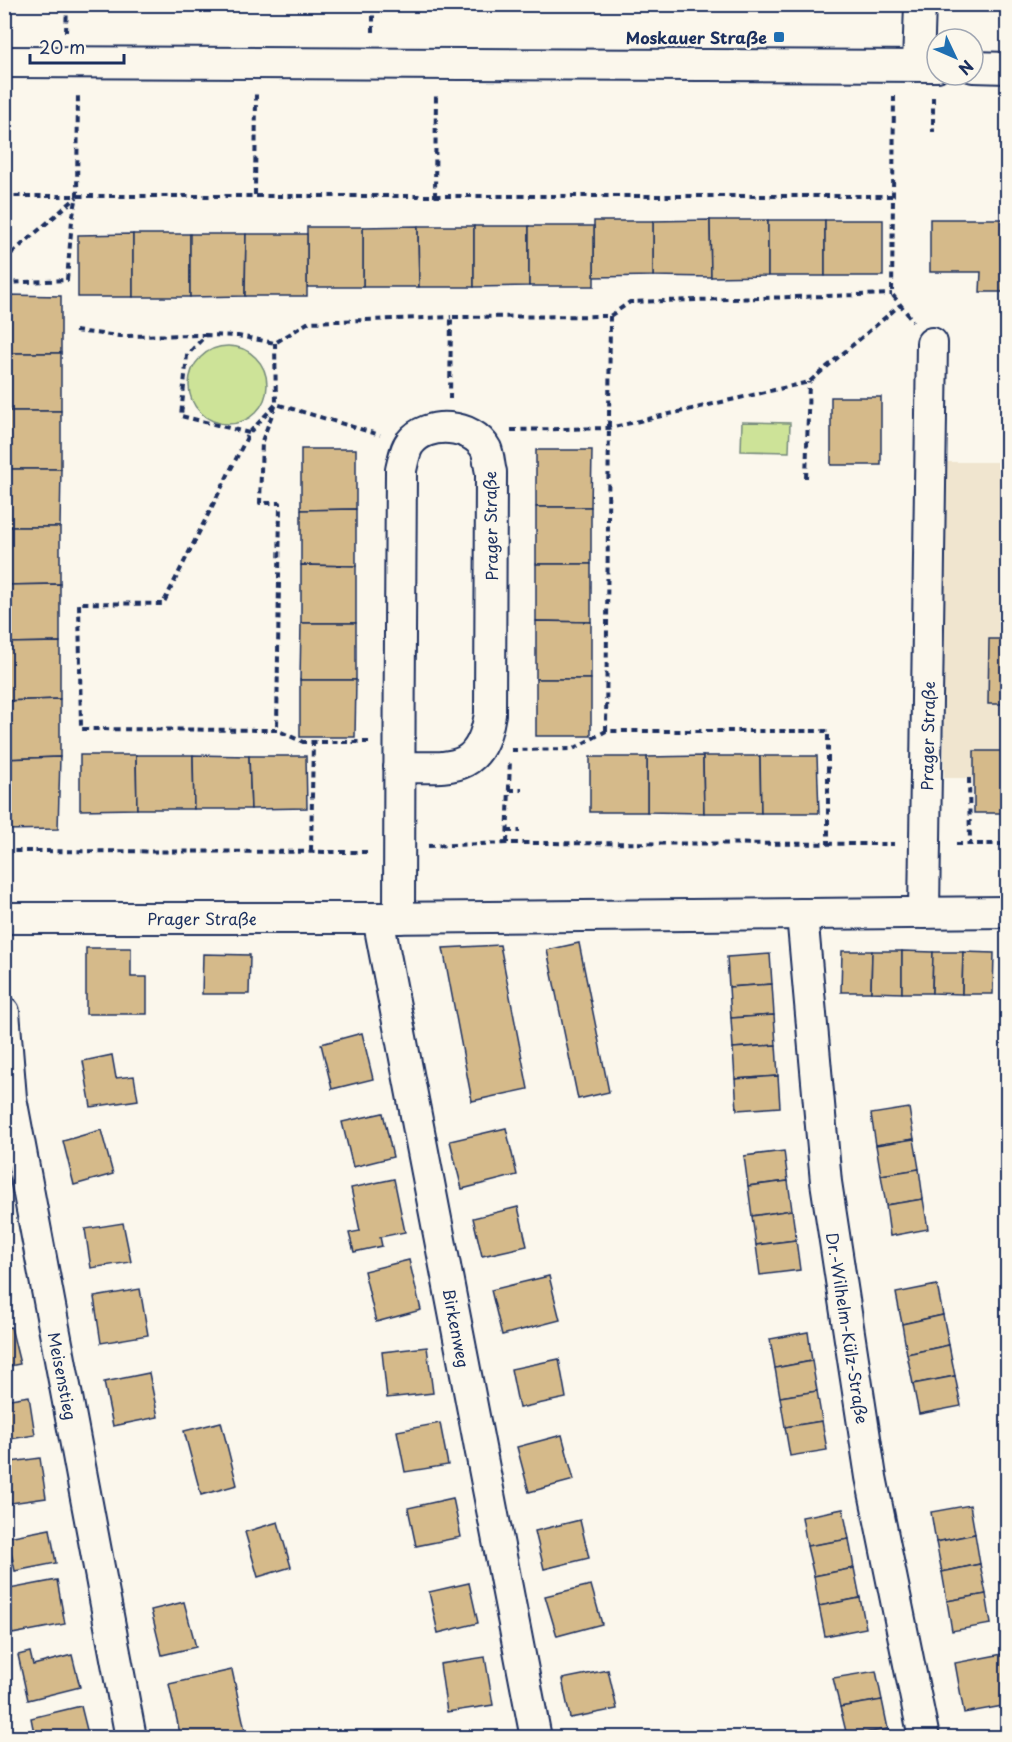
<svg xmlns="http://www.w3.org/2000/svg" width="1012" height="1742" viewBox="0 0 1012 1742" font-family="'Playpen Sans',sans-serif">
<rect width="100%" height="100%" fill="#fbf7ec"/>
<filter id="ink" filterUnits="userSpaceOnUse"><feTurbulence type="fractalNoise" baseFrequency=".0167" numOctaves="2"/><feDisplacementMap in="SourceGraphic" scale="12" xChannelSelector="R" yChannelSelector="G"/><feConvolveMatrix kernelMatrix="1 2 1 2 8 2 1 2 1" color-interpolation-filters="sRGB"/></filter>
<g filter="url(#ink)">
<!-- built -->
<polygon fill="#f0e5cf" points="945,462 1007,462 1007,813 974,813 974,778 944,778"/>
<!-- green -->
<g fill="#cde398" stroke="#74897b" stroke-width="1.5">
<circle cx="228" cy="385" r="39"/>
<polygon points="742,422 790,423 789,452 741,451"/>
</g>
<!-- building -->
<g fill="#d5ba8a" stroke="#1b2f5e" stroke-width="1.5">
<polygon points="930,219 1008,219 1006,292 980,292 981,272 930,272"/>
<polygon points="710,220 711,277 653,276 653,221"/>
<polygon points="710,220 768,220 768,276 711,277"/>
<rect x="768" y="220" width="57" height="56"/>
<rect x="825" y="220" width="58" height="56"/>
<polygon points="594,221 653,221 653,276 594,277"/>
<polygon points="418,226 419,287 363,287 363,227"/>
<polygon points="418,226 474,226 474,287 419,287"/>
<polygon points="474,226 529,226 529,286 474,287"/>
<rect x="529" y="226" width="65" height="60"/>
<rect x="307" y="227" width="56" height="60"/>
<polygon points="133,234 133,297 78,297 78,235"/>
<rect x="133" y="234" width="57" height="63"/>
<polygon points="190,234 246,234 245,296 190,297"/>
<polygon points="246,234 307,234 307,296 245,296"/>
<polygon points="5,295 61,296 61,353 4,353"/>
<rect x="4" y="353" width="57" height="58"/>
<rect x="831" y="397" width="50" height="68"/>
<rect x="4" y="411" width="57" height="58"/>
<polygon points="301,449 356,449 356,509 301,510"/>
<polygon points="536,450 592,450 591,507 536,507"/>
<polygon points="4,469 61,469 60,527 4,527"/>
<rect x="536" y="507" width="55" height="57"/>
<polygon points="356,509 356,566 301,565 301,510"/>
<polygon points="4,527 60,527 60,584 4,585"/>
<polygon points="536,564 591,564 591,622 536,621"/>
<polygon points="301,565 356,566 356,623 301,623"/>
<polygon points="60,584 60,642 4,643 4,585"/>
<polygon points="536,621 591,622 591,679 536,679"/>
<polygon points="301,623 356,623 356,680 300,680"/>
<polygon points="989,639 1008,639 1008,704 988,704"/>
<polygon points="60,642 60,699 4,701 4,643"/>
<rect x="536" y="679" width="55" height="57"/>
<polygon points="300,680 356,680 355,737 300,737"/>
<polygon points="60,699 60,757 4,759 4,701"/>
<rect x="974" y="751" width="34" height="62"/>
<polygon points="80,755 136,755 137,809 80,810"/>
<polygon points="136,755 193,755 194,809 137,809"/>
<polygon points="193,755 249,756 251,809 194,809"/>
<polygon points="249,756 306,756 307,808 251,809"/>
<polygon points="703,756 704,813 647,812 647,757"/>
<polygon points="703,756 760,756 761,813 704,813"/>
<polygon points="760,756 817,756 819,813 761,813"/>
<polygon points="60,757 58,829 4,830 4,759"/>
<rect x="590" y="757" width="57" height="55"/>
<polygon points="579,943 609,1092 578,1099 547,950"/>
<polygon points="500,945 528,1089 472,1101 443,948"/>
<polygon points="86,948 131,948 131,977 147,977 147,1014 86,1014"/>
<polygon points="842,951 872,951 871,992 841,992"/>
<polygon points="872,951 902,951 902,993 871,992"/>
<polygon points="902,951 933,952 932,993 902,993"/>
<polygon points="933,952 963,952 962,994 932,993"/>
<polygon points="963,952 994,953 993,994 962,994"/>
<polygon points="203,954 250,955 249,994 202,994"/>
<polygon points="770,954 772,984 729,987 727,957"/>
<polygon points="772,984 774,1015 731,1018 729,987"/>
<polygon points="774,1015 776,1045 733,1048 731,1018"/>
<polygon points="362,1033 373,1079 332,1089 321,1044"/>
<polygon points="776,1045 778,1076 735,1079 733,1048"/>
<polygon points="112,1055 116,1078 134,1076 138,1100 91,1107 83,1061"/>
<polygon points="778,1076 780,1107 737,1110 735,1079"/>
<polygon points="909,1108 914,1139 876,1145 871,1114"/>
<polygon points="383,1113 393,1157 353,1167 342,1122"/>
<polygon points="506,1128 517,1175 462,1189 450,1141"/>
<polygon points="101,1130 113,1174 74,1185 63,1141"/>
<polygon points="914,1139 919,1169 881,1175 876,1145"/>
<polygon points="784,1151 788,1181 748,1186 744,1156"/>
<polygon points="919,1169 923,1199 886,1205 881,1175"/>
<polygon points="394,1179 405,1232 380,1237 382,1246 354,1252 349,1233 360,1231 351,1188"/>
<polygon points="788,1181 792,1210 752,1216 748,1186"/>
<polygon points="923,1199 928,1229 890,1236 886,1205"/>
<polygon points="518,1207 527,1246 482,1256 473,1218"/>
<polygon points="792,1210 796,1240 756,1245 752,1216"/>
<polygon points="123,1223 131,1262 91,1268 85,1229"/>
<polygon points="796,1240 800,1270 760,1275 756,1245"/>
<polygon points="409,1260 421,1310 376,1322 364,1271"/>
<polygon points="549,1276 560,1320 502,1335 491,1290"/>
<polygon points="937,1285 943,1315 902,1324 896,1293"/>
<polygon points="140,1289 148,1335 101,1343 94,1297"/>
<polygon points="943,1315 949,1345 907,1354 902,1324"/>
<polygon points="11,1327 20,1364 4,1367 4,1328"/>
<polygon points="808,1332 812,1361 775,1368 770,1339"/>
<polygon points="949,1345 955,1376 913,1384 907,1354"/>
<polygon points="427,1347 433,1393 387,1398 382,1352"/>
<polygon points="559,1359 566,1398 519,1408 511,1369"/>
<polygon points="812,1361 817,1391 780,1397 775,1368"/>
<polygon points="149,1373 158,1417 113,1426 104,1382"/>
<polygon points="955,1376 961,1406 919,1414 913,1384"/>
<polygon points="817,1391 822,1421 785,1427 780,1397"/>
<polygon points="29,1396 35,1435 4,1440 4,1400"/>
<polygon points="822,1421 827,1450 790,1456 785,1427"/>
<polygon points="221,1422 237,1485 201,1495 184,1431"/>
<polygon points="440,1423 448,1465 405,1472 397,1431"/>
<polygon points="562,1435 574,1480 529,1492 517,1447"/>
<polygon points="40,1458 46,1498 4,1504 4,1463"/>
<polygon points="453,1498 461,1537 416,1546 408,1508"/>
<polygon points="970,1505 975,1534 936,1542 931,1512"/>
<polygon points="843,1509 849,1539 807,1546 802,1517"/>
<polygon points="580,1520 589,1558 544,1569 535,1531"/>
<polygon points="278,1522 291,1567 258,1577 245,1532"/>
<polygon points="50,1529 56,1563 15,1571 8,1537"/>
<polygon points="975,1534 980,1564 942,1572 936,1542"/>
<polygon points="849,1539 854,1568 814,1576 807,1546"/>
<polygon points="980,1564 986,1594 947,1601 942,1572"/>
<polygon points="854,1568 860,1598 819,1606 814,1576"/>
<polygon points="57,1580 65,1624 12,1634 4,1590"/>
<polygon points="469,1583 478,1623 438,1633 429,1592"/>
<polygon points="591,1585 602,1624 557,1636 545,1596"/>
<polygon points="986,1594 991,1624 952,1631 947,1601"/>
<polygon points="860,1598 866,1628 825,1636 819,1606"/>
<polygon points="184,1602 196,1647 162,1655 151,1610"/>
<polygon points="30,1652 33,1665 72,1655 80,1687 28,1700 18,1655"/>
<polygon points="1008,1653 1008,1705 964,1713 955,1663"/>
<polygon points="485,1657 493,1705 447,1712 440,1664"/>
<polygon points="232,1670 246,1735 233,1738 181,1738 169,1684"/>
<polygon points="608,1670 617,1709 570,1718 562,1679"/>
<polygon points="876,1671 882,1700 840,1707 833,1678"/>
<polygon points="882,1700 888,1729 847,1736 840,1707"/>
<polygon points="81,1706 89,1738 35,1738 31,1718"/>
<polygon points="888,1729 890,1738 847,1736"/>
</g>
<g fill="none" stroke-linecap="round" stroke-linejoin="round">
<defs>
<g id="minor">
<polyline points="4,62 937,66"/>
<polyline points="918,65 920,4"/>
<polyline points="973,67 1008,68"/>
<polyline points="924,913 932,343"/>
<polyline points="802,914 826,1182 871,1477 924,1738"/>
<polyline points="4,918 378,918 1008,912"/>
<polyline points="378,918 536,1738"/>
<path d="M399,918C399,769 400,619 401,470C403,462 405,449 410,443C427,420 473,424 486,449C489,456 489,466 491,472L490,714C480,775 451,767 399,767"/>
<polyline points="4,1012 11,1098 131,1738"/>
</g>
</defs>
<!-- minor casing -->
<use href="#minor" stroke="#1b2f5e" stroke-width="34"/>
<!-- path -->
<g stroke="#1b2f5e" stroke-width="4" stroke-dasharray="6 4.5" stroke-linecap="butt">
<polyline points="66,32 67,4"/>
<polyline points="373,32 373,4"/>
<polyline points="894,96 892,294 913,321"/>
<polyline points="933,97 933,132"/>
<polyline points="255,195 256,94"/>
<polyline points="4,196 892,196"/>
<polyline points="435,197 436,93"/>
<polyline points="4,260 77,197"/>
<polyline points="4,283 67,280 72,220 77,196 78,92"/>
<polyline points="75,331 120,336 206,335"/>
<polyline points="275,343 276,404 262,441 260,503 280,503 277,730"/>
<polyline points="450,399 451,317 610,316 630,302 892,294"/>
<polyline points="511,430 609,428 809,382 900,305"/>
<polyline points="249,433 181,416 187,355 206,335 238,336 275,343 309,322 451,317"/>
<polyline points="806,478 809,382"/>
<polyline points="606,731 610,316"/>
<polyline points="369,742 303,742 277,730 81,729 79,603 163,604 249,433 276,404 380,435"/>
<polyline points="511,750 573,749 606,731 828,731 828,844"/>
<polyline points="969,778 970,844"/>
<polyline points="509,790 522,790"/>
<polyline points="507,831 520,831"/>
<polyline points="507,843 510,759"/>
<polyline points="956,844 1008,844"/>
<polyline points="428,846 507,843 894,844"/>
<polyline points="4,851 370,852"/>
<polyline points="311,851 313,742"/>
</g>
<!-- minor -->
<use href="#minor" stroke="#fbf7ec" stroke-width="30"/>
</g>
</g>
<!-- markers -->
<rect fill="#1f6fb2" stroke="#fbf7ec" stroke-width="2" x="773" y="31" width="12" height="12" rx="3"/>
<g text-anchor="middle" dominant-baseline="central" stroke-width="4.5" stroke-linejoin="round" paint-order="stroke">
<!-- poi labels -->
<g font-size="16" font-weight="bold" fill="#1b2f5e" stroke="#fbf7ec" text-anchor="end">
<text x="767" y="37">Moskauer Straße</text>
</g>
<!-- street labels -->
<g font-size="16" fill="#1b2f5e" stroke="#fbf7ec">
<text transform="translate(490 526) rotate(-91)">Prager Straße</text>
<text transform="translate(927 736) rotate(-89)">Prager Straße</text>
<text x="202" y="918">Prager Straße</text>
<text transform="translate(457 1328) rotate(79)">Birkenweg</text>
<text transform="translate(848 1328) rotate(81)">Dr.-Wilhelm-Külz-Straße</text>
<text transform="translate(63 1376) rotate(79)">Meisenstieg</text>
</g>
</g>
<!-- margin -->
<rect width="1012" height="1742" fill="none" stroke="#fbf7ec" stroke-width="24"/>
<rect x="12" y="12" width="988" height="1718" fill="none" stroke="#1b2f5e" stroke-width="2" filter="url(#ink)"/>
<!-- north arrow -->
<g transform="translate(955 57) rotate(134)"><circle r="28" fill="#fbf7ec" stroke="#a1a7b3" stroke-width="1.5"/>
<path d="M0-4.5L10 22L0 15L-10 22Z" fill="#1f6fb2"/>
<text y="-9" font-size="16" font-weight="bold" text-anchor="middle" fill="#1b2f5e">N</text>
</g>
<!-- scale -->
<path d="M30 54v9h94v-9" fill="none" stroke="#1b2f5e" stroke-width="3"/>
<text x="39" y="54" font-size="18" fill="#1b2f5e" stroke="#fbf7ec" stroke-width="4.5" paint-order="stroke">20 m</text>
</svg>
